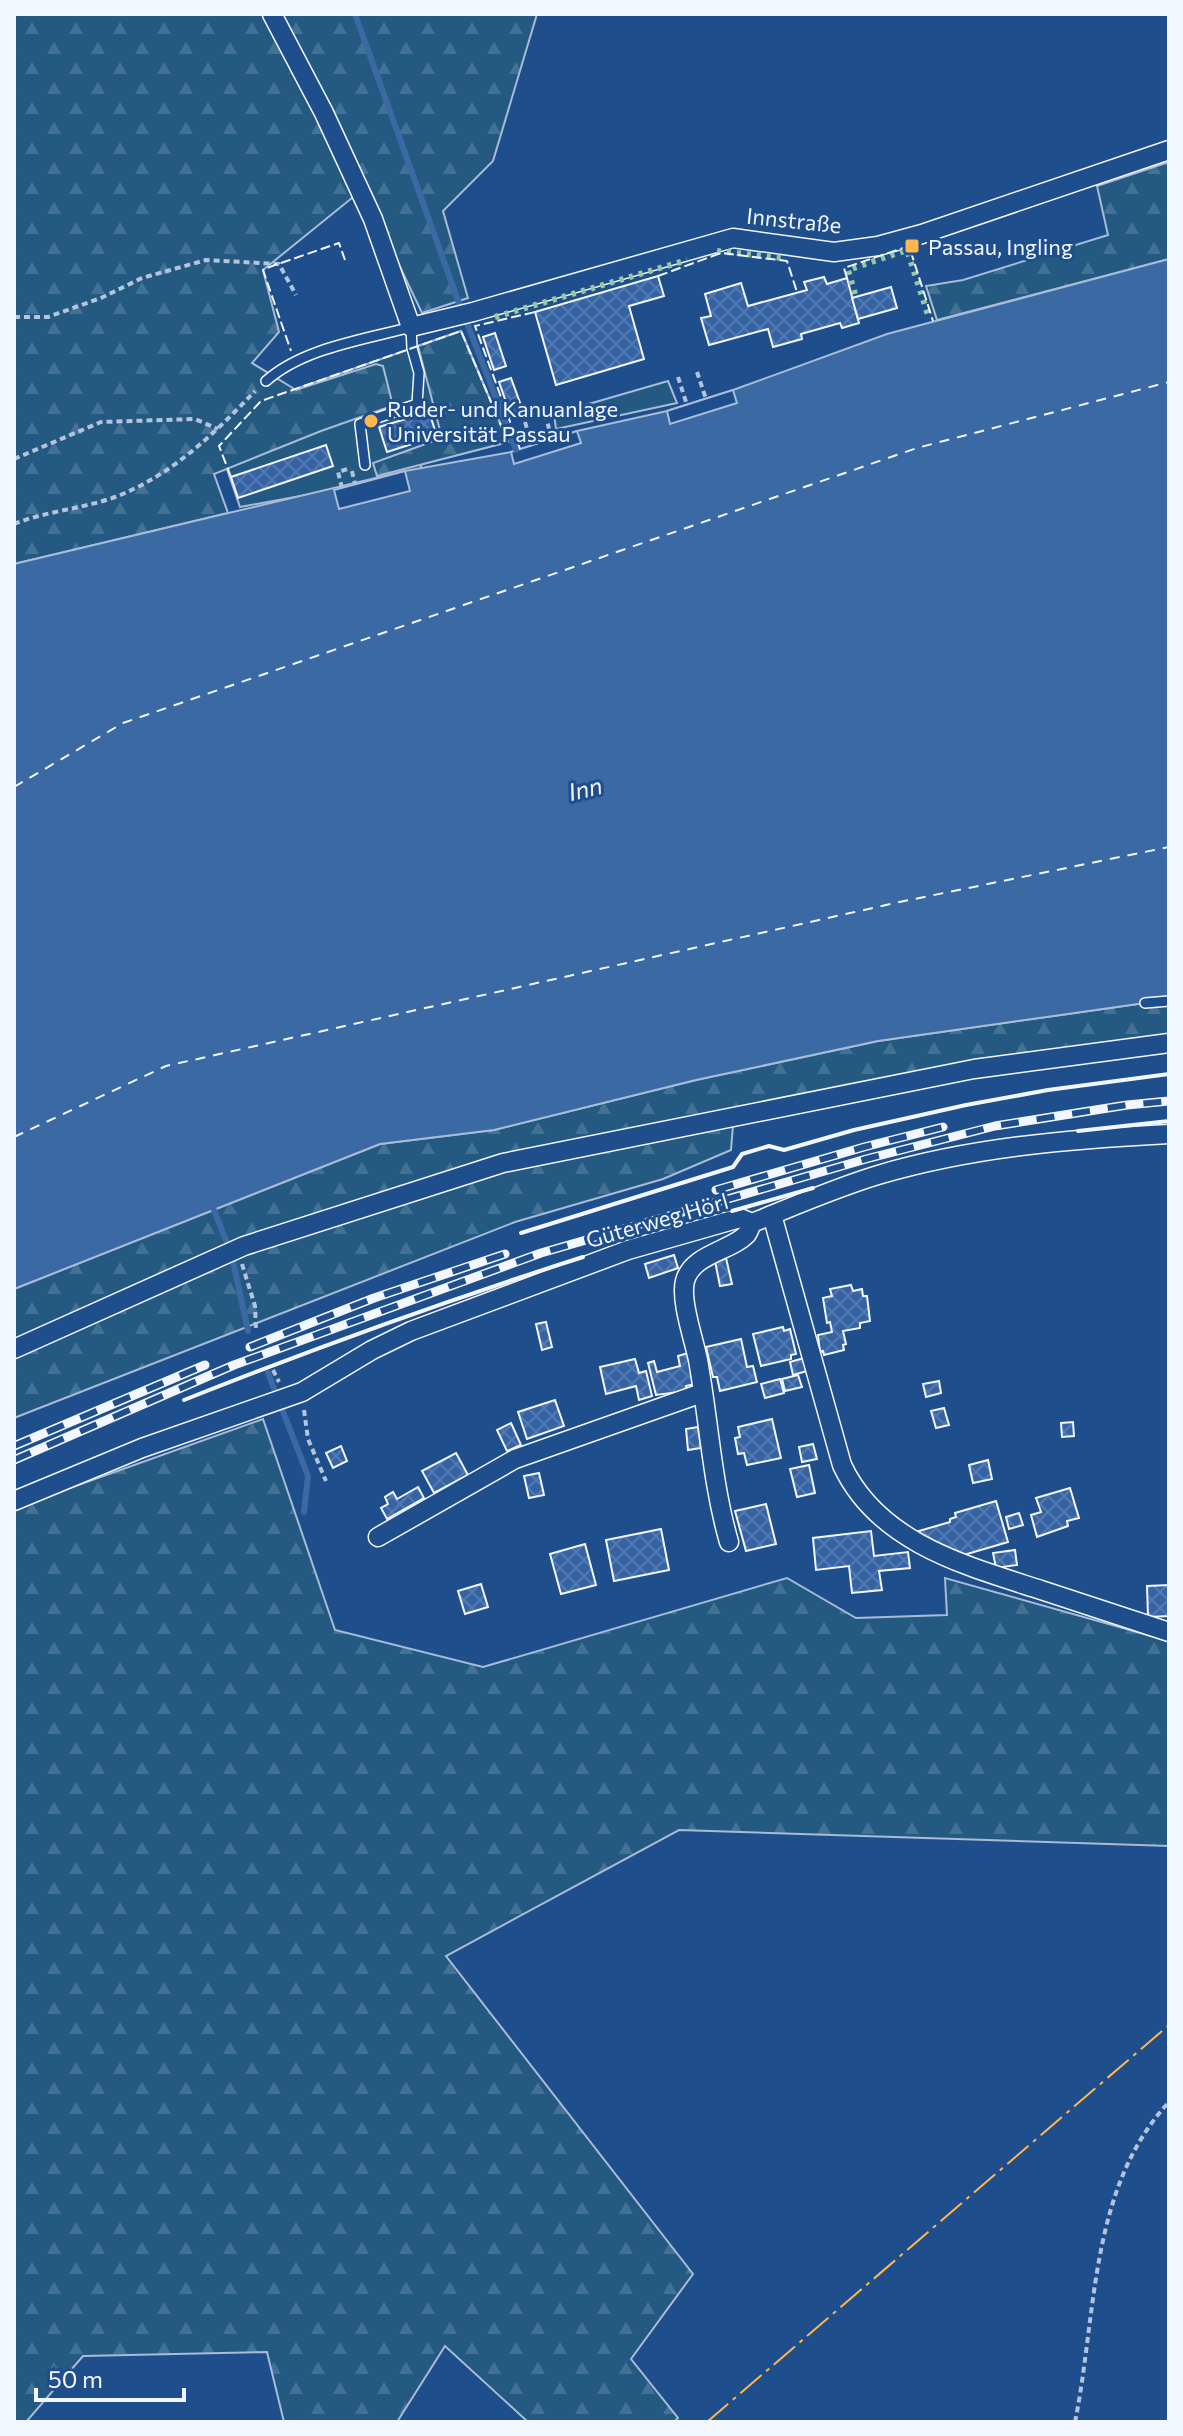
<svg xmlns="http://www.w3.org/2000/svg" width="1183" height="2436" viewBox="0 0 1183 2436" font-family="Commissioner,sans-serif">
<defs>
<pattern id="forest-firs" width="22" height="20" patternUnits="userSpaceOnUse" patternTransform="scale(2)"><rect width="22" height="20" fill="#245a82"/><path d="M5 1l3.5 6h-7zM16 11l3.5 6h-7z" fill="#447295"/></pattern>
<pattern id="building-cross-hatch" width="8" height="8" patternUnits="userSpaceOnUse" patternTransform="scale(2)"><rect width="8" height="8" fill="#3563a3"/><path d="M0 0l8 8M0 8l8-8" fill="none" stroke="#537ab1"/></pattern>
</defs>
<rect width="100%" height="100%" fill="#1f4e8c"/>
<!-- green -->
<g fill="#245a82" stroke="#a8bbd7" stroke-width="2">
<polygon points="461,331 508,442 422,464 410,491 333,490 240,507 219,446 261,401"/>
<polygon points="668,381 677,403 556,429 554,414"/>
</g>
<!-- forest -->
<g fill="url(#forest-firs)" stroke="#a8bbd7" stroke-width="2">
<polygon points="14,14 537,14 493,161 443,211 468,298 422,313 363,189 263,270 279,332 252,363 296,390 376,364 383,366 391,398 389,407 321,431 214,474 228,513 14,564"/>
<polygon points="1169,162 1169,259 937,320 926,286 963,280 1108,235 1097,186"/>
<polygon points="461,331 508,442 377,476 373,463 442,438 418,346"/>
<polygon points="1169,997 1169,1037 734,1113 731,1150 663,1179 515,1222 14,1418 14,1289 380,1144 494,1130 696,1080 878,1041 1145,1003"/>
<polygon points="263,1419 335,1630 483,1667 787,1578 856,1618 947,1615 945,1578 1169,1641 1169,1846 679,1830 446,1956 693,2274 631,2359 678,2418 674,2422 528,2422 445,2346 397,2422 284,2422 267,2352 83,2356 26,2422 14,2422 14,1511 42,1498"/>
</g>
<!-- water -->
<polygon fill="#3b69a3" stroke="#a8bbd7" stroke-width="2" points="1169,259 1169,997 1145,1003 878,1041 696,1080 494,1130 380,1144 14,1289 14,564 405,471 511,452 577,431 667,411 733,390 887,334"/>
<!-- pier -->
<g fill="#1f4e8c" stroke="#a8bbd7" stroke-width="2">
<polygon points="733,390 737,403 670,424 667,411"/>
<polygon points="577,431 581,443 514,464 511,452"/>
<polygon points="405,471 410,491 339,509 334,490"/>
</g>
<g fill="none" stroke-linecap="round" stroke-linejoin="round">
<!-- stream -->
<g stroke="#3b69a3" stroke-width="6">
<polyline points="355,14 460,306"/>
<polyline points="467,323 516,450"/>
<polyline points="214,1210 227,1243"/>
<polyline points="233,1261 248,1331"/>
<polyline points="268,1373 308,1476 304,1512"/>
</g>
<!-- ferry -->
<g stroke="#f2f6ff" stroke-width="2" stroke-dasharray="10 8" stroke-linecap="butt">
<polyline points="14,787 123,723 917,448 1169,382"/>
<polyline points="14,1137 166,1066 895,903 1169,847"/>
</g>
</g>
<!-- building -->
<g fill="url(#building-cross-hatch)" stroke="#f2f6ff" stroke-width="2">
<polygon points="658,276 664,296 629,306 644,359 556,385 535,312"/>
<polygon points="824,277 827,284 847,278 859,323 842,328 840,323 801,334 802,339 773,347 768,329 709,345 701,318 711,316 705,294 741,283 748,306 807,290 804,282"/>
<polygon points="891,287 897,308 858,319 852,298"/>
<polygon points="495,333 506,366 494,370 483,337"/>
<polygon points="511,378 523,411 511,416 499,382"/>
<polygon points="429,412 437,436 387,452 379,427"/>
<polygon points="326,445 333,466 238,498 231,477"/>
<polygon points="674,1255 678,1268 649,1278 645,1264"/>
<polygon points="726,1258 732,1284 720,1286 715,1261"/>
<polygon points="851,1285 853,1291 862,1289 863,1296 867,1296 870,1321 860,1323 860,1328 843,1331 846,1344 843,1345 844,1350 824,1355 823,1351 820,1352 818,1335 832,1332 830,1322 827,1323 823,1298 832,1296 830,1289"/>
<polygon points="546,1322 552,1347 542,1350 536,1324"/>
<polygon points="783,1327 784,1331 790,1329 796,1354 791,1355 791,1359 761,1366 753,1334"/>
<polygon points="741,1339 747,1367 753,1366 757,1382 720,1391 717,1377 713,1377 706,1347"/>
<polygon points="688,1353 695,1384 686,1386 687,1391 656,1395 648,1363 654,1361 657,1372 680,1366 678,1356"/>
<polygon points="804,1358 807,1371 793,1375 790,1362"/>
<polygon points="635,1359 639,1373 646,1371 652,1396 639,1400 636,1386 606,1394 600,1367"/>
<polygon points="798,1375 802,1387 785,1391 782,1379"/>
<polygon points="780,1379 784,1393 765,1398 761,1384"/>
<polygon points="939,1381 941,1393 926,1397 923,1384"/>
<polygon points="555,1400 564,1426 527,1439 518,1412"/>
<polygon points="944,1408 949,1425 936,1428 931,1411"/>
<polygon points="772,1419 781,1458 747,1465 744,1453 738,1454 735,1438 740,1437 738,1427"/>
<polygon points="1073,1422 1074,1436 1062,1437 1061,1423"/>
<polygon points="511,1423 521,1445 507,1451 497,1430"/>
<polygon points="698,1427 701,1448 688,1450 686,1429"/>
<polygon points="813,1444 817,1459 802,1462 799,1447"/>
<polygon points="341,1446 347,1461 333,1468 326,1453"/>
<polygon points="456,1453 468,1475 434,1493 422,1471"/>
<polygon points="988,1460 992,1479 973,1483 969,1465"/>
<polygon points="809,1465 815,1493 797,1497 790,1469"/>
<polygon points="539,1473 544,1495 529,1498 524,1476"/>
<polygon points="418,1487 424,1498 387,1519 381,1508 388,1504 385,1497 393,1492 397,1499"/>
<polygon points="1070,1488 1079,1518 1067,1521 1068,1526 1037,1537 1031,1515 1041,1512 1036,1498"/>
<polygon points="996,1501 1008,1542 957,1557 920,1537 919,1531 950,1522 950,1519 956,1517 955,1513"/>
<polygon points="766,1504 776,1544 746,1551 735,1511"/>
<polygon points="1019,1513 1023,1525 1009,1529 1006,1517"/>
<polygon points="661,1529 669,1570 614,1581 606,1540"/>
<polygon points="871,1531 874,1556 908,1552 910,1568 879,1571 882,1590 852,1593 849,1566 816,1570 813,1538"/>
<polygon points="585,1544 596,1585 561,1594 550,1554"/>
<polygon points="1015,1550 1017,1565 996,1568 993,1553"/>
<polygon points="481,1584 488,1607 465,1614 458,1591"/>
<polygon points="1169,1585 1169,1616 1148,1617 1147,1586"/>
</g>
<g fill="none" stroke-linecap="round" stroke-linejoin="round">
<defs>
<g id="lane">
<path d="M266,381C303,348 363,340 411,327L412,348L419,373L417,404L360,424L365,465"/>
<polyline points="1145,1003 1169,1001"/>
</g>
<g id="street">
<polyline points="272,14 324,113 373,219 411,327 473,312 733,238 834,252 878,246 922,234 1169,150"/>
<path d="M772,1215L842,1465C878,1543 967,1566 1041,1590C1084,1604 1126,1618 1169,1632"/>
<polyline points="14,1349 244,1246 503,1163 974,1069 1169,1043"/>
<path d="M14,1501L142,1448L302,1392L372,1350L411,1331L628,1250L740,1218L752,1223C794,1206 835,1188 878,1175C972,1147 1072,1139 1169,1134"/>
<polyline points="378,1537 515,1459 702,1393"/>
<path d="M729,1542C712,1483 709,1421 698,1360C694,1340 680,1300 685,1281C692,1254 731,1251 747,1234C748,1233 752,1223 752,1223"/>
</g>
</defs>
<!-- lane casing -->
<use href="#lane" stroke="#f2f6ff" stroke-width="12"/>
<!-- street casing -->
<use href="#street" stroke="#f2f6ff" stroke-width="21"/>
<!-- path -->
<g stroke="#b3c4dc" stroke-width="4" stroke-dasharray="6 4" stroke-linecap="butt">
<polyline points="14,317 48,317 101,298 142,278 206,260 279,264 296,295"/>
<polyline points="697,372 706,399"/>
<polyline points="678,377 687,405"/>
<polyline points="545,414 552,439"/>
<polyline points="525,422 532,445"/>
<polyline points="14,459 101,422 195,419 218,429"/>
<polyline points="352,471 355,484"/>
<polyline points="342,488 338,472 351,468"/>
<path d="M14,524C46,511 82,509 115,497C171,476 215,433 255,391"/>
<polyline points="242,1264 255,1306 256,1331"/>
<polyline points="273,1370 279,1382"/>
<polyline points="304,1410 308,1439 326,1481"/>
<path d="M1075,2422C1097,2314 1089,2188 1169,2102"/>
</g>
<!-- lane -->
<use href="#lane" stroke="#1f4e8c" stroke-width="9"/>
<!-- street -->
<use href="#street" stroke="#1f4e8c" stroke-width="18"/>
<defs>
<g id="rail">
<polyline points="716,1190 864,1147 943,1127"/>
<polyline points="250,1347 374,1298 505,1254"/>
<polyline points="14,1446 205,1365"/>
<polyline points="14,1460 234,1365 541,1253 866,1159 995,1126 1127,1105 1169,1101"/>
</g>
</defs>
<!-- rail casing -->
<use href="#rail" stroke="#f2f6ff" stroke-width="9"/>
<!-- rail -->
<use href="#rail" stroke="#1f4e8c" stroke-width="6" stroke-dasharray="18" stroke-linecap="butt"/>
<!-- hedge -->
<g stroke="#97c8a6" stroke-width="6" stroke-dasharray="4 6" stroke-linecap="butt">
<polyline points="717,251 783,258"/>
<polyline points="855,294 848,270 907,250 929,318"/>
<polyline points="495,317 687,260"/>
</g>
<!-- fence -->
<g stroke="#f2f6ff" stroke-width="2" stroke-dasharray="10 4" stroke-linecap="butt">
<polyline points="281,263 339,243 345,260"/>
<polyline points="277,264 263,270 291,351"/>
<polyline points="658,276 721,253 787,261 797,292"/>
<polyline points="847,278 844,268 909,246 933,321"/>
<polyline points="520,449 475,326 535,312"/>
<polyline points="231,477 219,446 261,401 461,331 508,442"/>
</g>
<!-- wall -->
<g stroke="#f2f6ff" stroke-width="4">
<polyline points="1078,1131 1169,1121"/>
<polyline points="732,1211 813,1188"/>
<polyline points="521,1233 733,1167 742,1154 769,1146 784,1150 854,1130 966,1105 1048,1090 1169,1074"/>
<path d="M184,1400C315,1348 448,1300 583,1257"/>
</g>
<!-- power -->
<polyline stroke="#ffb74d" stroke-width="2" stroke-dasharray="28 6 4 6" stroke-linecap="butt" points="707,2422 1169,2025"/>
</g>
<!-- markers -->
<g fill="#ffb74d" stroke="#1f4e8c" stroke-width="3">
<rect x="904" y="238" width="16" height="16" rx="4"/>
<circle cx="371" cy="421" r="8"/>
</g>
<g text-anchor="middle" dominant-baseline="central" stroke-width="6" stroke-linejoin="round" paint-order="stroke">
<!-- street labels -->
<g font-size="22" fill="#f2f6ff" stroke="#1f4e8c">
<text transform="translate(794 220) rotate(6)">Innstraße</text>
<text transform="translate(657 1220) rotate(-16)">Güterweg Hörl</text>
</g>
<!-- poi labels -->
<g font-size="22" fill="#f2f6ff" stroke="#1f4e8c" text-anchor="start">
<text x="928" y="246">Passau, Ingling</text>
<text x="387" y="408">Ruder- und Kanuanlage<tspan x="387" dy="25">Universität Passau</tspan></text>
</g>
<!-- water labels -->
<g font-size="24" font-style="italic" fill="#f2f6ff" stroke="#1f4e8c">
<text transform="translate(585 788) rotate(-14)">Inn</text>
</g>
</g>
<!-- border -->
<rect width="1183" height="2436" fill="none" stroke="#f2f6ff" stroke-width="32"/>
<!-- scale -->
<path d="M36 2388v12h148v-12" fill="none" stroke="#f2f6ff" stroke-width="4"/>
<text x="48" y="2388" font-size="24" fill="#f2f6ff" stroke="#1f4e8c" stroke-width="6" paint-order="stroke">50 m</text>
</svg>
